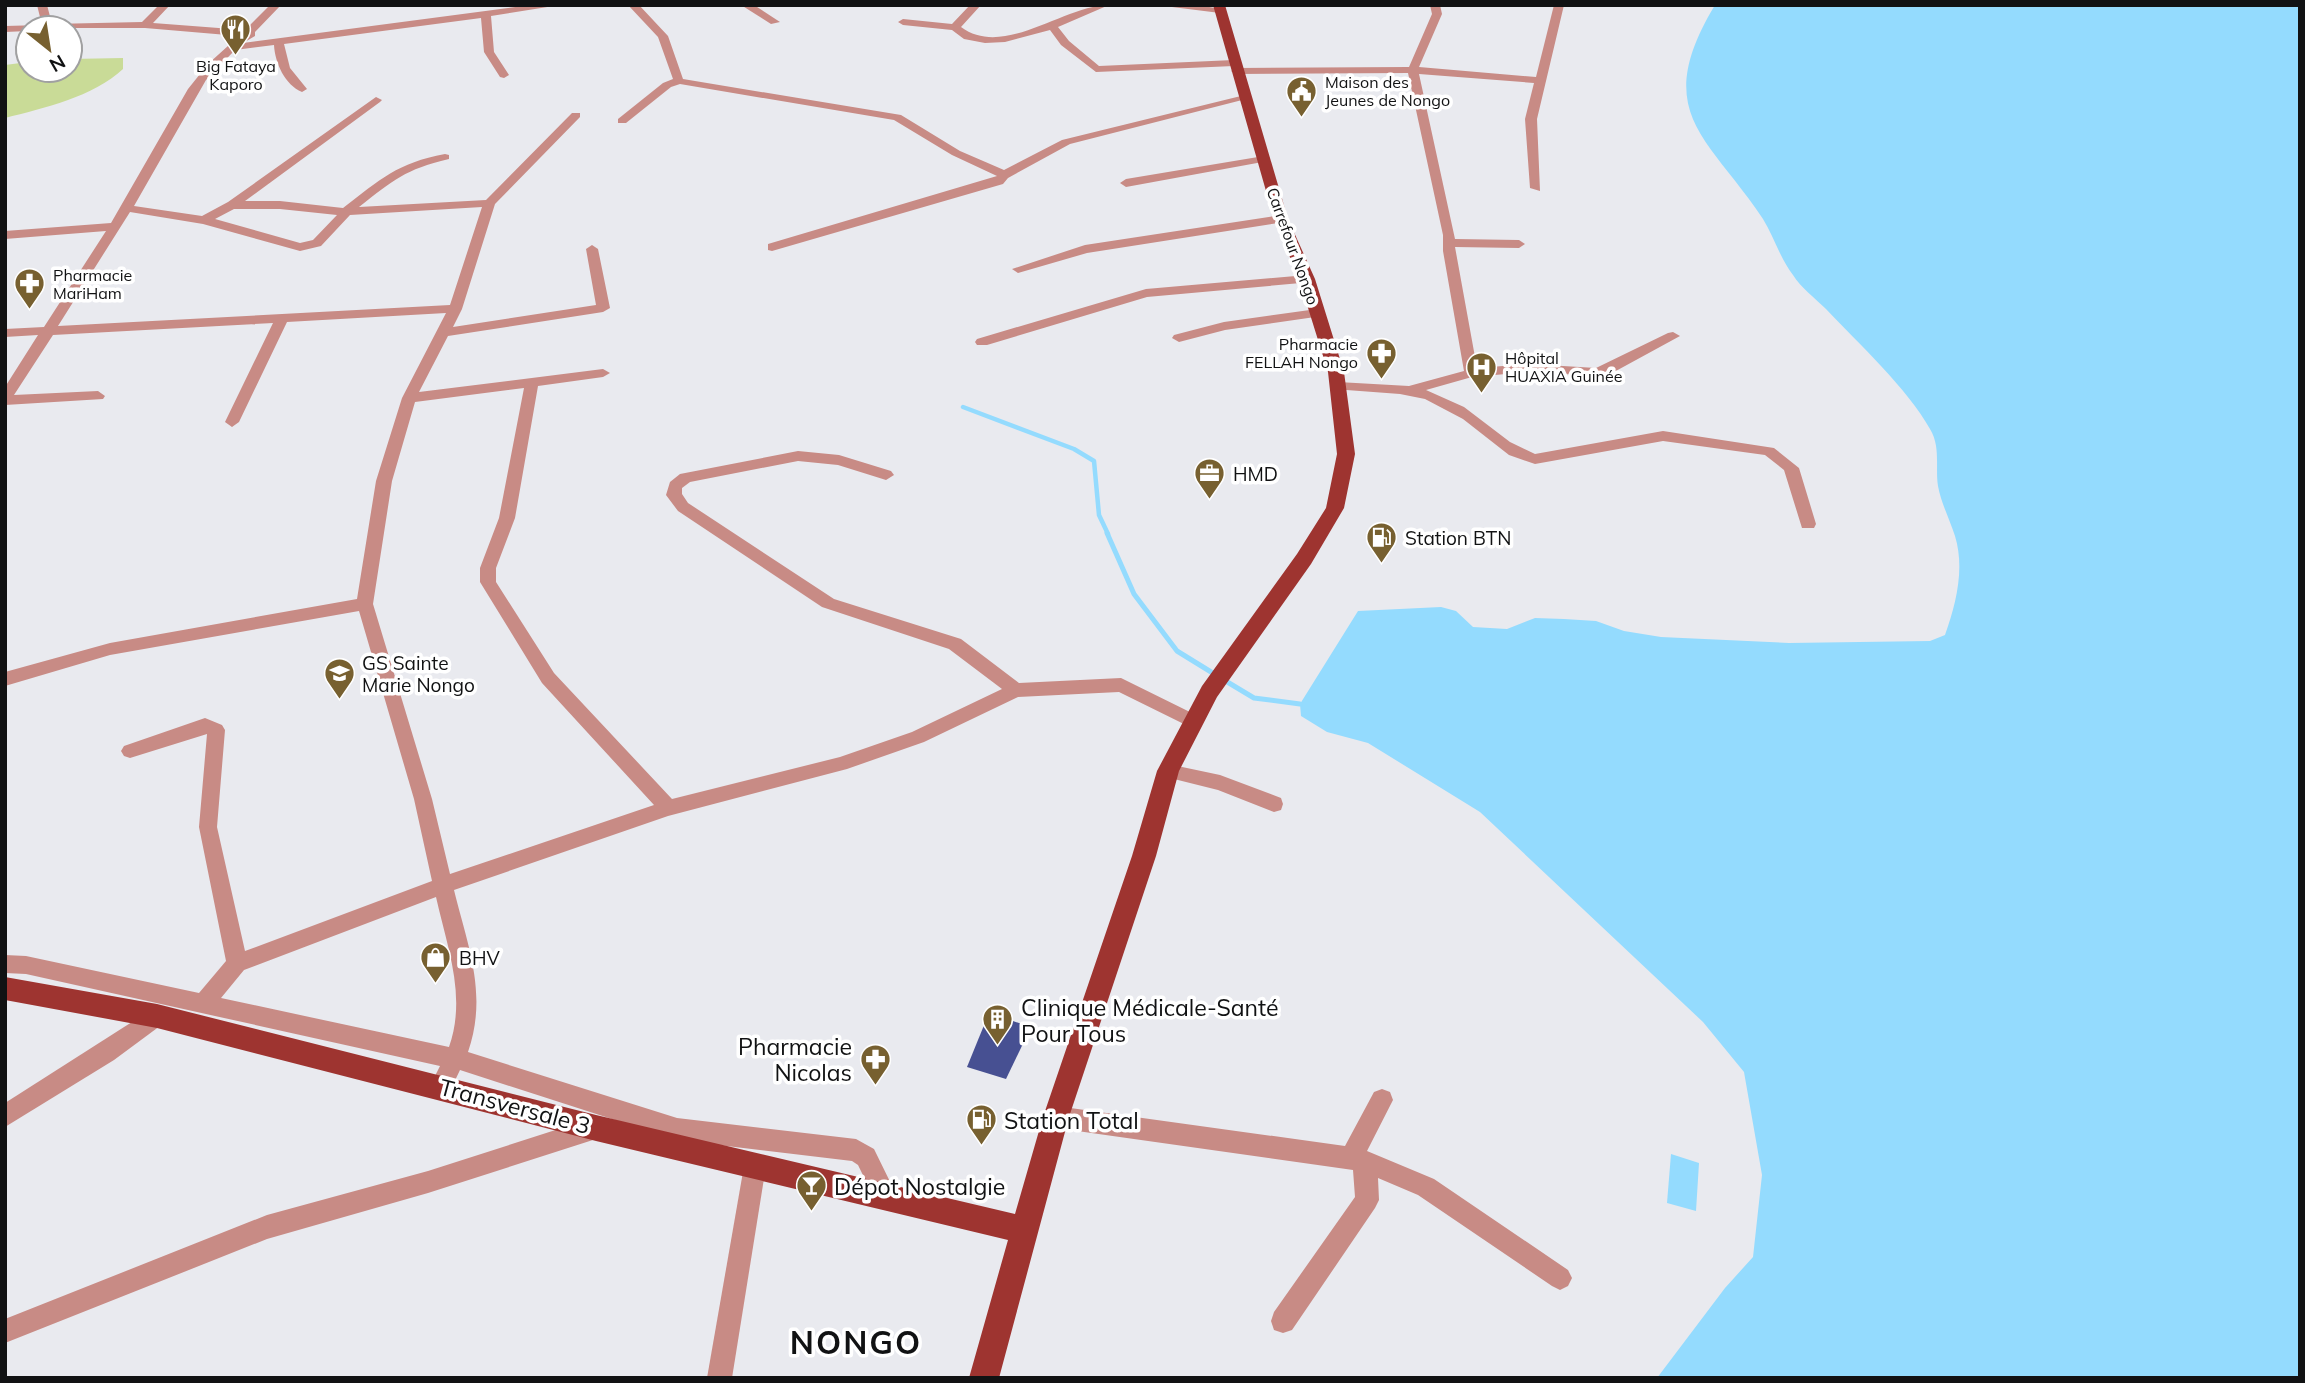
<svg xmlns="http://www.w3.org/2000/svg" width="2305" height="1383" viewBox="0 0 2305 1383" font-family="Mulish,sans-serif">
<rect width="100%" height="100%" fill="#e9eaef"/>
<!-- green -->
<path fill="#c9db97" d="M123,58V69C93,97 44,108 5,118V65L28,62V70H70V59Z"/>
<!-- water -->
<g fill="#94dbfe">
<path d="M1715,5H2300V1378H1657L1725,1288L1753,1257L1762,1175L1744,1072L1703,1022L1480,812L1368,743L1327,732L1301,716L1300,704L1358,611L1441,607L1456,611L1473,627L1507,629L1535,618L1564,619L1596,621L1624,631L1661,637L1789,643L1930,641L1945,635C1956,604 1965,569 1955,536C1950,520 1941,503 1938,486C1935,467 1941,447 1930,429C1908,389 1858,343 1826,309C1815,298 1801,288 1793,275C1780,258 1774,237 1763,219C1708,136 1650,113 1715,5Z"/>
<polygon points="1671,1154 1699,1163 1696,1211 1667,1203"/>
</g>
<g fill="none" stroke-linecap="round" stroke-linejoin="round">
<!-- stream-far1 -->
<polyline stroke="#94dbfe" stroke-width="4.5" points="963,407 1074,449 1094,461 1099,515 1108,534"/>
<!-- stream -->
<g stroke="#94dbfe" stroke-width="5">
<polyline points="1107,533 1134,594 1177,651 1216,675"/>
<polyline points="1224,680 1254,698 1300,704"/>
</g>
</g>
<!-- building -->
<polygon fill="#475092" points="989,1013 1031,1027 1006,1079 967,1067"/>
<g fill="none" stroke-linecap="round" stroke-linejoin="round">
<!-- minor -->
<g fill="#c88b85" fill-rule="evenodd">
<path d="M37,5H47L52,24L142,22L159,5H170L153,23L245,30L270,5H281L255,32V36L243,43L530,5H560L491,16L494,52L509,75L504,78L500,77L484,52L481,18L284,44L290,68L307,89L302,92C285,85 275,63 274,45L235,50L206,80L134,206L202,216L228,202L376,97L382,100L380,102L245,201H280L343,208C381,179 397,163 445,154L449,155V159C404,170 395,179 359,207L486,200L572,113H580V117L495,204L462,309L453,327L596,305L586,249L592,245L598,249L610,308L603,312L448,336L419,392L603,369L610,373L603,377L538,386L515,518L496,568V582L554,673L672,799L840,757L912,732L1002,689L949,649L822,607L678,511L666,495L670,482L680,474L798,451L839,455L891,471L894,475L886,480L838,465L798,461L690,482L682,488V494L688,503L834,599L961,639L1019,683L1121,678L1198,716L1201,721L1198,726L1192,728L1119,692L1018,697L924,742L847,769L668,816L454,890C468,947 488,994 468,1052L677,1118L856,1139L874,1149L898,1198L894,1206L886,1210L878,1206L858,1165L852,1161L677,1140L460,1070L449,1093L441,1097L433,1093L430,1086L440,1066L26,974L5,973V955L26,956L199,993L226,961L199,827L207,734L130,758L124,756L121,751L124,746L205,718L222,725L225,730L217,827L245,951L432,881L414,799L359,611L110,655L5,686V672L110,643L357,599L376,481L402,398L446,313L287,322L239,422L232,427L225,422L273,323L53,335L14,395L98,391L105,396L103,399L5,405V387L38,335L5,337V329L44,327L106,231L5,239V231L111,223L188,89L208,64L239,36L145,28H28V31L5,32V26L42,25ZM482,207L450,305L58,326L130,212L203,224L300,251L321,246L350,215ZM234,209H280L337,215L313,240L300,243L215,219ZM524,388L499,518L480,568V582L542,683L654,805L450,874L432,799L373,604L392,481L415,402ZM436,897C447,947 467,996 449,1047L221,998L244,970Z"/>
<polygon points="628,5 639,5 668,36 683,79 901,115 960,151 1004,170 1062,140 1245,95 1250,98 1070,144 1008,178 1003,184 772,251 768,250 768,244 997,176 952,155 894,120 680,84 671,87 626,123 618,123 618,119 663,83 673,79 658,37"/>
<polygon points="741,5 754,5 780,22 771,24"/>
<path d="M970,5H981L961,27C1004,59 1064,5 1109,5L1058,27L1069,41L1099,66L1234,60L1239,63L1234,66L1096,72L1061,45L1050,30L1005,42L985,43L964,39L952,30L903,25L898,22L903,19L952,24Z"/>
<polygon points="1156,5 1199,5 1225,10 1220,13"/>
<polygon points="1430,5 1440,5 1442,14 1419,67 1536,77 1554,5 1564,5 1537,119 1540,191 1530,188 1525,119 1534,83 1419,74 1455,239 1519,240 1525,244 1519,248 1455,247 1477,368 1530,364 1596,368 1668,333 1673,332 1680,336 1614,372 1596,376 1530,372 1472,377 1426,390 1464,407 1510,442 1535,454 1663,431 1774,448 1799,468 1816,524 1814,528 1802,528 1784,470 1765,455 1663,441 1535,464 1509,455 1463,419 1425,399 1400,394 1333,389 1333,383 1338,382 1409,386 1464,371 1443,251 1443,235 1408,73 1236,74 1231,71 1236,68 1409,67 1432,14"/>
<polygon points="1264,156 1270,159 1268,161 1126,187 1120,183 1126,179"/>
<polygon points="1281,215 1285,216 1285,222 1087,253 1018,273 1012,269 1085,245"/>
<polygon points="1307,275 1313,279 1312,282 1147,297 987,345 977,345 975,342 977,339 1146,289"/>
<polygon points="1317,309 1322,310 1322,316 1225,330 1179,342 1172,338 1174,335 1224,322"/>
<polygon points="1168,764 1220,775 1281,798 1283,804 1281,810 1274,812 1218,790 1162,776 1159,771 1162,766"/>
<polygon points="157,1006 164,1009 168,1016 164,1023 114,1060 5,1127 5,1103"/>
<polygon points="1382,1089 1390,1092 1393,1100 1367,1151 1434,1179 1568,1270 1572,1278 1568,1286 1560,1290 1552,1286 1418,1195 1378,1178 1379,1200 1375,1208 1292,1330 1283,1333 1274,1330 1271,1321 1274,1312 1355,1197 1353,1170 1056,1128 1048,1125 1045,1117 1048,1109 1056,1106 1345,1146 1374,1092"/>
<polygon points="596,1117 604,1120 607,1128 604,1136 596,1139 428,1193 267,1239 5,1343 5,1319 267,1215 428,1171"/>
<polygon points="755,1155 763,1158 766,1166 732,1378 707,1378 744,1166 747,1158"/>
</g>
<!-- major -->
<polygon fill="#9e3430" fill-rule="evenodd" points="1213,5 1225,5 1288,219 1315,279 1344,372 1355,454 1344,508 1311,564 1217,697 1179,771 1156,856 1069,1117 999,1378 969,1378 1008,1240 596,1141 157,1028 5,1000 5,977 157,1004 596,1115 1015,1214 1043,1117 1132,856 1157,771 1202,686 1297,554 1326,508 1337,454 1328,372 1299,279 1274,219"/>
</g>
<!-- icons -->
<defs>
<symbol id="restaurant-pin" viewBox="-11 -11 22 30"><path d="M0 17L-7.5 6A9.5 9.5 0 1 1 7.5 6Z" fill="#776030" stroke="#fff"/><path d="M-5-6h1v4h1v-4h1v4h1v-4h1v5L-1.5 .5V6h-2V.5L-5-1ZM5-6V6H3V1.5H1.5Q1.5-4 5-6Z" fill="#fff"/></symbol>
<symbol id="civic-pin" viewBox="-11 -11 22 30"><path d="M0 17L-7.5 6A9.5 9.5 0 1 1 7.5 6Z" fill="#776030" stroke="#fff"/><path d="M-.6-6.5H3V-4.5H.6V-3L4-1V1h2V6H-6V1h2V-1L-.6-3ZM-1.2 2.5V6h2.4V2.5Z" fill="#fff"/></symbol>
<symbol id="pharmacy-pin" viewBox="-11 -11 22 30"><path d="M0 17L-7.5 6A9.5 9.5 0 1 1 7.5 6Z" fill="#776030" stroke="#fff"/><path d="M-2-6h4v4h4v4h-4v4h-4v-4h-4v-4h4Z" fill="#fff"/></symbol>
<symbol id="hospital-pin" viewBox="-11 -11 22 30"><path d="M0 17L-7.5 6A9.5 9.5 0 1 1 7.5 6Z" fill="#776030" stroke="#fff"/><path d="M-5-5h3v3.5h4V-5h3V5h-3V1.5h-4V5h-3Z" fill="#fff"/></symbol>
<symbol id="office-pin" viewBox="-11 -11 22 30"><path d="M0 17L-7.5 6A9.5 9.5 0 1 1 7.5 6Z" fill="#776030" stroke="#fff"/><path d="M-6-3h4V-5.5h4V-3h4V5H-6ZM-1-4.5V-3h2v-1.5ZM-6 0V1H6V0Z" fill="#fff"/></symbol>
<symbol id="fuel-pin" viewBox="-11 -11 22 30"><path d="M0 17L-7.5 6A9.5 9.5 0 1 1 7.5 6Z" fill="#776030" stroke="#fff"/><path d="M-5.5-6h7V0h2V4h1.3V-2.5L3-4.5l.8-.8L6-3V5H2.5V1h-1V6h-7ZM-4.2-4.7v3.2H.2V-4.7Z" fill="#fff"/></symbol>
<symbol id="school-pin" viewBox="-11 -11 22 30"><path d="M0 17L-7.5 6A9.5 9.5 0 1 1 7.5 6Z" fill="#776030" stroke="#fff"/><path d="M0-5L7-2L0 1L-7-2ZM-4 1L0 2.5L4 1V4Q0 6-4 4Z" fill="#fff"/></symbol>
<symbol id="shop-pin" viewBox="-11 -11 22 30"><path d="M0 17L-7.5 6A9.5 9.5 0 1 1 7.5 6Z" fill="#776030" stroke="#fff"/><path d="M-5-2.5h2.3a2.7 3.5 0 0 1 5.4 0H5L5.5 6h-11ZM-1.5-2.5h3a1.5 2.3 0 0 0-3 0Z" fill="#fff"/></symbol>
<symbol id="building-pin" viewBox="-11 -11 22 30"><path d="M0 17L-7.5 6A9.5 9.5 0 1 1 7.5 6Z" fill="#776030" stroke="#fff"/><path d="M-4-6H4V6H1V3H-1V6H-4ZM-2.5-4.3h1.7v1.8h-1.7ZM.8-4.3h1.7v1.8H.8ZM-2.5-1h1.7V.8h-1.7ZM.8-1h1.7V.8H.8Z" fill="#fff"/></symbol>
<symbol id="bar-pin" viewBox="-11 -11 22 30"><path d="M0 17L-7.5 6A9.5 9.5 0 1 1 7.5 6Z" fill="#776030" stroke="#fff"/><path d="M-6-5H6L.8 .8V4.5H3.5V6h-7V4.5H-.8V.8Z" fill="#fff"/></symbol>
</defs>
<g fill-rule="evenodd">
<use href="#restaurant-pin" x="218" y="12" width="35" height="47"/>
<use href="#civic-pin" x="1284" y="74" width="35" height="47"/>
<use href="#pharmacy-pin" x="12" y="266" width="35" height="47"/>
<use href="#pharmacy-pin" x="1364" y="336" width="35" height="47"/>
<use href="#hospital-pin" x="1464" y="350" width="35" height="47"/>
<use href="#office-pin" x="1192" y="456" width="35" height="47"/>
<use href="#fuel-pin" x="1364" y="520" width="35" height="47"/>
<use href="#school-pin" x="322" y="656" width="35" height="47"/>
<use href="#shop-pin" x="418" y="940" width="35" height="47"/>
<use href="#building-pin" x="980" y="1002" width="35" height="47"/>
<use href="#pharmacy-pin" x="858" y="1042" width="35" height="47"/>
<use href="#fuel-pin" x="964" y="1102" width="35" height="47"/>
<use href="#bar-pin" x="794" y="1168" width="35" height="47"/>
</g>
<g text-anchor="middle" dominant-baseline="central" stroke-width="7" stroke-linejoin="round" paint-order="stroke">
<!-- far-poi labels -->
<g font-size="16" fill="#111213" stroke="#fff" text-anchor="start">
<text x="236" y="66" text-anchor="middle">Big Fataya<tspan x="236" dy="18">Kaporo</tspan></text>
<text x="1325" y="82">Maison des<tspan x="1325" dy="18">Jeunes de Nongo</tspan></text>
<text x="53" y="275">Pharmacie<tspan x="53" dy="18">MariHam</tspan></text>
<text x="1358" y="344" text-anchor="end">Pharmacie<tspan x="1358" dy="18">FELLAH Nongo</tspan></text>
<text x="1505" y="358">Hôpital<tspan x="1505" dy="18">HUAXIA Guinée</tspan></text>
</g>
<!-- far-street labels -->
<g font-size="16" fill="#111213" stroke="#fff">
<text transform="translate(1293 246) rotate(70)">Carrefour Nongo</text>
</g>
<!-- poi labels -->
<g font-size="19" fill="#111213" stroke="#fff" text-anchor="start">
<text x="1233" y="474">HMD</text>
<text x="1405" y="538">Station BTN</text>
<text x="362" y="663">GS Sainte<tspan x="362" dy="22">Marie Nongo</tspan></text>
<text x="459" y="958">BHV</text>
</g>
<!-- near-poi labels -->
<g font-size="23" fill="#111213" stroke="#fff" text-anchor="start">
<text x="1021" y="1007">Clinique Médicale-Santé<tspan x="1021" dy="26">Pour Tous</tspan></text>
<text x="852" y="1046" text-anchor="end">Pharmacie<tspan x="852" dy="26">Nicolas</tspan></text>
<text x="1004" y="1120">Station Total</text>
<text x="834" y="1186">Dépot Nostalgie</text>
</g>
<!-- near-street labels -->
<g font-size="23" fill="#111213" stroke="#fff">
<text transform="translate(515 1106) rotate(15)">Transversale 3</text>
</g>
<!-- near-district labels -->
<g font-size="32" font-weight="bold" letter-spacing="2" fill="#111213" stroke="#fff">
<text x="856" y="1342">NONGO</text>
</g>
</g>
<!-- border -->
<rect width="2305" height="1383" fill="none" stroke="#111213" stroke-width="14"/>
<!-- north arrow -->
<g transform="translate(49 49) rotate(150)"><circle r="33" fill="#ffffff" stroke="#a0a0a1" stroke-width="2"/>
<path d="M0-5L12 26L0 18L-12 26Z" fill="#776030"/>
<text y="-10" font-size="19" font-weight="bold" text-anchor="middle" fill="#111213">N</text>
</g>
</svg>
